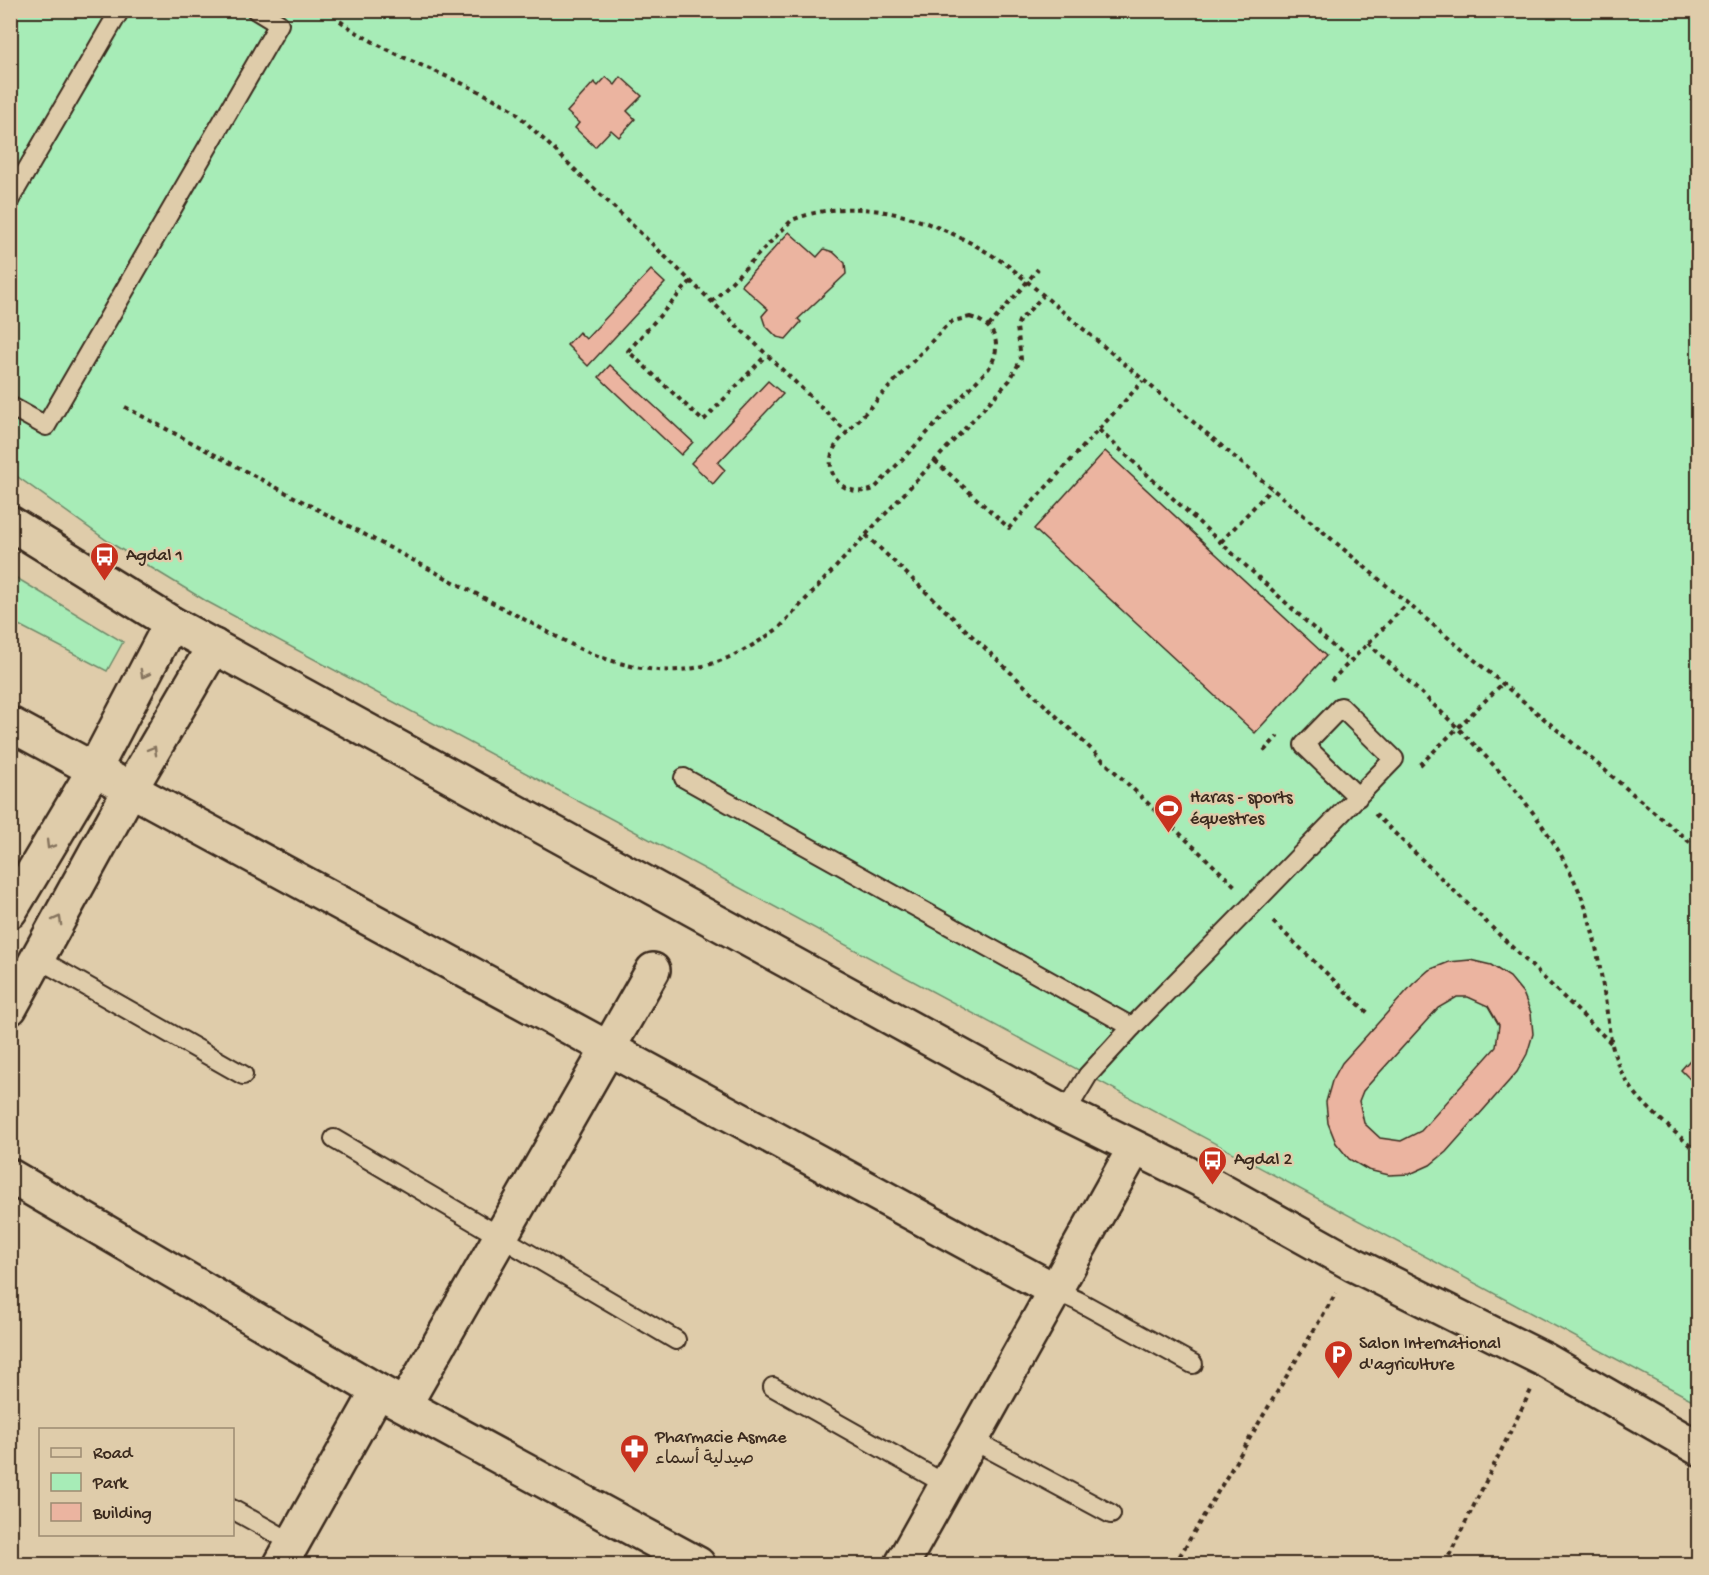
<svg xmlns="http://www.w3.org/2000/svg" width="1709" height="1575" viewBox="0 0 1709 1575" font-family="'Gochi Hand','Playpen Sans Arabic',sans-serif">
<rect width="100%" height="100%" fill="#dfccaa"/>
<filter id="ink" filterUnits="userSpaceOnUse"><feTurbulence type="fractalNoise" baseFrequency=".0167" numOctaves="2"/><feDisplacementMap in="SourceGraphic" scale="12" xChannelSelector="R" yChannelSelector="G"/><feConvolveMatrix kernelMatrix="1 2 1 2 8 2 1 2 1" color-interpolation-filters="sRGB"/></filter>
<g filter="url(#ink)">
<!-- green -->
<g fill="#a7ecb7" stroke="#718b6a" stroke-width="1.5">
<polygon points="11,11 1698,11 1698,1403 206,601 109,542 11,472"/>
<polygon points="10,574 123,642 107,671 11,621"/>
</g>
<!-- building -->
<g fill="#ebb4a0" stroke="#3b2a1e" stroke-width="1.5" fill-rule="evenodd">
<polygon points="606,77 615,85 621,77 642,96 627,111 635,119 619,137 611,130 595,147 575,128 579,123 567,112 594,82 598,86"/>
<polygon points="789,232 817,257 824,249 833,252 845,263 846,274 798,319 801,322 786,339 777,337 765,325 762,316 768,309 741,285"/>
<polygon points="651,270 665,283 588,366 567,345 579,332 586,339"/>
<polygon points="610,365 693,442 681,455 599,377"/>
<polygon points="768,381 783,394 718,463 725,470 713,484 691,463"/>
<polygon points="1105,451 1326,656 1255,733 1034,529"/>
<path d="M1470,960L1491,965L1510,977L1523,993L1531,1013L1533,1034L1527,1054L1517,1072L1446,1152L1430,1165L1410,1174L1389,1175L1368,1170L1349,1159L1336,1143L1328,1123L1326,1102L1332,1081L1342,1063L1413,984L1429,970L1449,962ZM1457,997H1468L1488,1006L1499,1025L1496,1047L1421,1131L1401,1141L1380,1138L1364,1123L1359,1101L1363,1091L1438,1008Z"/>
<polygon points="1698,1051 1698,1087 1681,1070"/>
</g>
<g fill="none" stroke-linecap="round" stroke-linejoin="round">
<defs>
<g id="lane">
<polyline points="10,199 120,10"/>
<polyline points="10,406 46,426 279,24 256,10"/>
<path d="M684,778L1132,1027C1220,938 1307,849 1394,759L1341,707L1304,745L1358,797"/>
<polyline points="37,958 243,1075"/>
<polyline points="1065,1113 1088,1075 1132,1027"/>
<polyline points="334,1139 676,1340"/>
<polyline points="1056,1291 1078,1301 1193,1364"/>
<polyline points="773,1387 947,1485"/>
<polyline points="971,1439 1111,1514"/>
<polyline points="232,1509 293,1543"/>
</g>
<g id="street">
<polyline points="10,724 1056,1291"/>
<polyline points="10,911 94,770 171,623"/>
<polyline points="10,1008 130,790 214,646"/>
<polyline points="10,1176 378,1391 698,1564"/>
<polyline points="405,1404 653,970"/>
<polyline points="281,1564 378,1391"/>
<polyline points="902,1564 1134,1149"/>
</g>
<polyline id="secondary" points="10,523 171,623 1065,1113 1213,1186 1353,1264 1545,1360 1698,1448"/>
</defs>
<!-- lane casing -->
<use href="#lane" stroke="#3b2a1e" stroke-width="22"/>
<!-- street casing -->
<use href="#street" stroke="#3b2a1e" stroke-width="38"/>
<!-- secondary casing -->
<use href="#secondary" stroke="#3b2a1e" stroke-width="38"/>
<!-- path -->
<g stroke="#3b2a1e" stroke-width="4" stroke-dasharray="4.5 4.5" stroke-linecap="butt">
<path d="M340,21C392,59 457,76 512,109L847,432"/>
<polyline points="691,281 628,351 703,421 766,355"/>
<path d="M712,302L792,220C866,190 949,225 1010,267L1698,849"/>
<path d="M970,317C996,324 1003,346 989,368L874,489C842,500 818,470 838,442L945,327L953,321Z"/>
<polyline points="989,326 1038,269"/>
<path d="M125,407L578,648C657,682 709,679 780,627L1010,380L1021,359L1017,327L1019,321L1043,296"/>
<polyline points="1099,430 1350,662"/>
<polyline points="935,461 1009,528 1143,381"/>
<polyline points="866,535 1235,886"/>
<polyline points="1221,542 1271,489"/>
<path d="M1368,643C1444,716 1530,786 1575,882C1594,921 1599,963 1606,1005C1609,1029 1611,1053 1623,1075C1640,1106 1673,1129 1698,1153"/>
<polyline points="1331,681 1407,604"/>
<polyline points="1264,751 1278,736"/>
<polyline points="1420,765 1502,684"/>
<polyline points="1375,814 1611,1043"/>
<polyline points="1273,922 1368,1013"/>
<polyline points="1175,1564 1336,1293"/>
<polyline points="1445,1564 1531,1390"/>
</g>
<!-- lane -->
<use href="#lane" stroke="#dfccaa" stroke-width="18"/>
<!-- street -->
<use href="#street" stroke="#dfccaa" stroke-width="33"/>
<!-- secondary -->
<use href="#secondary" stroke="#dfccaa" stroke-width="33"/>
</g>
<!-- one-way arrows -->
<defs><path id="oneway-chevron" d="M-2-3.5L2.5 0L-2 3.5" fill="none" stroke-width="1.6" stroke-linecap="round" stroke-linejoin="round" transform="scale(1.5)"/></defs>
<g stroke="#85735d">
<use href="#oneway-chevron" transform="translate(144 674) rotate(118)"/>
<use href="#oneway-chevron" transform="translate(153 750) rotate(-60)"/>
<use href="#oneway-chevron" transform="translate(50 845) rotate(121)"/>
<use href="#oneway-chevron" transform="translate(58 920) rotate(-61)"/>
</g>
</g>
<!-- icons -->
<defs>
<symbol id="bus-pin" viewBox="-11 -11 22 30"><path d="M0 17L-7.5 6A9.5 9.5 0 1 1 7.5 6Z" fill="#c8321e" stroke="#dfccaa"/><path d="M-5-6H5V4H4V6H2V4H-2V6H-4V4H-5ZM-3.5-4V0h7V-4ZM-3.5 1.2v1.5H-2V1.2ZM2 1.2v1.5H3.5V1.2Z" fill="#fff"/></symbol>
<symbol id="stadium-pin" viewBox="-11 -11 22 30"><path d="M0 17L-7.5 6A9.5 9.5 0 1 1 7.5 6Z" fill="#c8321e" stroke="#dfccaa"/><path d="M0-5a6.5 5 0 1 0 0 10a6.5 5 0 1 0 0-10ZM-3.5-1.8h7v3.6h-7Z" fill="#fff"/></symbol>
<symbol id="parking-pin" viewBox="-11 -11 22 30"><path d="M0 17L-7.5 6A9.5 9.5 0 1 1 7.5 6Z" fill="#c8321e" stroke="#dfccaa"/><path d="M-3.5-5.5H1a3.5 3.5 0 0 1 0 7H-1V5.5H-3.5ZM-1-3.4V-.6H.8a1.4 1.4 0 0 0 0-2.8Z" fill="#fff"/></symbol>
<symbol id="pharmacy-pin" viewBox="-11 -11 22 30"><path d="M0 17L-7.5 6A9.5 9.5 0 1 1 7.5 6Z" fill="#c8321e" stroke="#dfccaa"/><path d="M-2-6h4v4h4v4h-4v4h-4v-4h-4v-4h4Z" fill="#fff"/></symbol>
</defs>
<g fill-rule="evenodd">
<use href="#bus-pin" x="88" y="540" width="33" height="45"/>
<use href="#stadium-pin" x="1152" y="792" width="33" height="45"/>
<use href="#bus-pin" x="1196" y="1144" width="33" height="45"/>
<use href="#parking-pin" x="1322" y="1338" width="33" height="45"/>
<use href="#pharmacy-pin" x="618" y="1432" width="33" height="45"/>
</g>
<g text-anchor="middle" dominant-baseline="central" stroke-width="5" stroke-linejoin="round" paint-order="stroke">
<!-- poi labels -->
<g font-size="18" fill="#3b2a1e" stroke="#dfccaa" text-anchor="start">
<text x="126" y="556">Agdal 1</text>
<text x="1190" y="798">Haras - sports<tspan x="1190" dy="21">équestres</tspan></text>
<text x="1234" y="1160">Agdal 2</text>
<text x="1359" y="1344">Salon International<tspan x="1359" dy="21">d'agriculture</tspan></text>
<text x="655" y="1438">Pharmacie Asmae<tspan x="655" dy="21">صيدلية أسماء</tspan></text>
</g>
</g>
<!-- margin -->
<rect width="1709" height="1575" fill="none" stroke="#dfccaa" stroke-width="36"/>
<rect x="18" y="18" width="1673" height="1539" fill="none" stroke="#3b2a1e" stroke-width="2" filter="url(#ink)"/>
<!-- legend -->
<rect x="39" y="1428" width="195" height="108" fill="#dfccaa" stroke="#9d8b72" stroke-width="1.5"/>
<rect x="51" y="1448" width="30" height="9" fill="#dfccaa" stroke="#9d8b72" stroke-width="1.5"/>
<text x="93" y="1458" font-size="18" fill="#3b2a1e">Road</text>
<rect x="51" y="1473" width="30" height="18" fill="#a7ecb7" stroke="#9d8b72" stroke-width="1.5"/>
<text x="93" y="1488" font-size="18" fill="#3b2a1e">Park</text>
<rect x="51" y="1503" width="30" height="18" fill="#ebb4a0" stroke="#9d8b72" stroke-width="1.5"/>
<text x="93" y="1518" font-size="18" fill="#3b2a1e">Building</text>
</svg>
